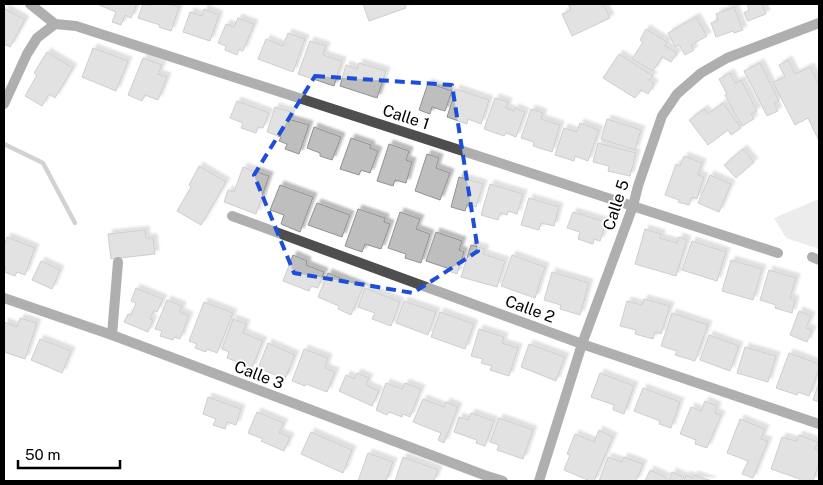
<svg xmlns="http://www.w3.org/2000/svg" width="823" height="485" viewBox="0 0 823 485" font-family="'Public Sans',sans-serif">
<defs>
<filter id="shadow"><feDropShadow dx="4" dy="-4" stdDeviation="1" flood-color="#0004"/></filter>
</defs>
<rect width="100%" height="100%" fill="#fff"/>
<!-- green -->
<polygon fill="#d5d5d5" points="819,199 819,249 786,238 774,218"/>
<g fill="none" stroke-linecap="round" stroke-linejoin="round">
<!-- stream -->
<polyline stroke="#9c9c9c" stroke-width="4.5" points="4,144 43,163 75,223"/>
</g>
<!-- building -->
<g fill="#bebebe" stroke="#929292" filter="url(#shadow)">
<polygon points="99,4 137,4 131,18 125,15 121,25 112,22 116,12 99,5"/>
<polygon points="143,4 152,5 153,4 168,4 179,7 171,31 159,27 160,25 138,18"/>
<polygon points="363,4 404,4 406,8 369,21"/>
<polygon points="568,4 603,4 610,18 572,36 562,14 571,10"/>
<polygon points="747,4 762,4 766,14 748,21 744,13 749,10"/>
<polygon points="734,7 743,30 734,33 733,31 716,37 711,23 718,20 716,14"/>
<polygon points="4,8 25,20 10,47 4,44"/>
<polygon points="204,9 219,15 210,41 183,32 190,12 202,16"/>
<polygon points="696,17 707,36 691,45 694,50 685,55 679,45 675,47 668,33"/>
<polygon points="238,18 254,24 243,51 239,49 237,55 225,50 226,46 218,43 226,24 234,27"/>
<polygon points="646,29 667,42 665,46 677,53 671,62 662,57 653,71 632,59 643,42 640,40"/>
<polygon points="288,33 305,39 293,72 258,59 266,39 283,46"/>
<polygon points="310,41 326,46 323,55 342,61 334,86 298,74"/>
<polygon points="93,48 128,61 116,91 82,77"/>
<polygon points="47,52 73,68 55,98 49,94 42,106 25,96 37,75 34,73"/>
<polygon points="619,54 653,76 649,80 654,84 648,94 641,90 635,98 603,78"/>
<polygon points="143,58 162,65 158,74 167,77 158,100 145,95 142,101 128,95"/>
<polygon points="788,60 795,74 810,67 819,85 819,141 808,118 795,125 773,82 785,77 779,65"/>
<polygon points="359,63 386,71 377,98 340,86 346,65 357,69"/>
<polygon points="760,63 779,101 774,103 778,111 767,116 744,71"/>
<polygon points="730,73 735,83 741,80 757,111 751,114 754,119 742,126 725,95 727,94 719,79"/>
<polygon points="428,83 452,91 445,111 432,107 430,114 419,110"/>
<polygon points="456,89 489,100 481,124 468,119 467,124 447,117"/>
<polygon points="495,98 508,102 506,108 514,111 515,108 525,112 516,137 506,133 504,136 484,129"/>
<polygon points="237,101 269,113 263,128 258,127 256,133 241,128 243,123 230,118"/>
<polygon points="723,103 741,128 731,135 728,130 708,145 689,120 704,109 708,114"/>
<polygon points="275,107 291,112 288,119 309,125 299,154 285,149 287,144 279,141 281,137 267,132"/>
<polygon points="531,109 543,113 541,119 560,125 552,152 533,146 534,142 521,138"/>
<polygon points="607,119 641,130 635,150 601,139"/>
<polygon points="580,123 599,130 588,161 575,156 574,161 555,155 564,128 577,132"/>
<polygon points="314,127 341,137 332,160 320,156 320,153 307,148"/>
<polygon points="351,138 371,145 370,148 378,151 370,173 361,170 359,175 340,169"/>
<polygon points="598,143 636,153 630,176 608,171 609,166 593,162"/>
<polygon points="389,144 409,151 406,160 412,162 406,183 395,180 393,186 377,181"/>
<polygon points="743,149 754,162 736,178 724,165"/>
<polygon points="427,154 439,158 436,168 450,173 440,200 415,191"/>
<polygon points="684,156 702,163 698,175 704,177 697,199 692,197 689,205 678,202 679,200 665,195 676,164 680,166"/>
<polygon points="199,166 226,182 201,225 177,211 191,187 189,185"/>
<polygon points="243,167 269,176 256,214 224,202 228,190 234,192"/>
<polygon points="710,175 731,184 719,212 698,203"/>
<polygon points="459,177 483,184 476,207 467,205 465,211 451,207"/>
<polygon points="490,184 523,194 517,214 508,211 507,215 500,213 498,220 481,215"/>
<polygon points="280,185 313,197 300,232 281,224 284,215 270,210"/>
<polygon points="529,198 559,207 554,226 541,223 539,230 521,225"/>
<polygon points="317,203 350,215 342,237 308,225"/>
<polygon points="358,209 385,218 384,222 390,224 381,249 365,244 362,252 345,246"/>
<polygon points="400,212 420,219 416,229 430,234 421,263 405,258 406,254 388,248"/>
<polygon points="573,212 606,222 600,241 594,239 593,244 578,239 580,232 567,228"/>
<polygon points="645,229 661,234 660,238 677,243 679,237 687,240 676,276 635,264"/>
<polygon points="145,230 146,238 153,238 155,254 111,259 108,234"/>
<polygon points="436,232 462,241 459,250 464,252 457,274 449,271 450,269 426,261"/>
<polygon points="7,237 35,248 25,275 17,272 15,276 4,272 6,268 4,267 4,246"/>
<polygon points="692,241 726,252 717,281 682,270"/>
<polygon points="471,245 485,249 483,254 505,261 497,287 461,277"/>
<polygon points="293,255 307,261 306,265 324,272 318,288 311,286 309,291 283,281"/>
<polygon points="512,255 545,267 535,298 501,286"/>
<polygon points="731,260 762,269 753,300 722,291"/>
<polygon points="41,261 60,270 52,289 32,280"/>
<polygon points="769,270 796,278 790,298 795,300 792,313 775,308 776,305 760,300"/>
<polygon points="552,272 589,283 580,315 560,309 561,305 544,300"/>
<polygon points="328,273 363,287 351,315 338,309 339,306 318,297"/>
<polygon points="136,288 163,299 157,312 154,310 150,319 153,320 148,332 124,322 128,314 131,315 136,303 131,301"/>
<polygon points="365,288 400,302 391,326 372,319 375,313 358,307"/>
<polygon points="644,299 670,306 661,334 655,332 653,339 635,334 636,330 620,326 627,301 642,305"/>
<polygon points="167,300 182,306 180,312 189,316 180,339 174,337 173,340 160,336 162,331 155,329"/>
<polygon points="404,301 436,312 428,335 396,323"/>
<polygon points="204,302 233,313 217,353 207,349 206,352 195,348 197,344 189,341"/>
<polygon points="799,311 811,316 806,328 812,330 807,342 790,335"/>
<polygon points="440,312 474,324 465,349 431,337"/>
<polygon points="672,313 708,325 695,361 675,355 677,351 661,346"/>
<polygon points="20,318 37,323 25,359 4,352 4,322 17,327"/>
<polygon points="233,319 246,324 243,333 263,341 252,368 227,358 229,352 222,349"/>
<polygon points="479,329 504,337 502,343 518,348 509,376 490,370 492,366 481,363 483,359 471,356"/>
<polygon points="709,335 739,346 730,371 700,360"/>
<polygon points="40,339 71,351 62,373 31,360"/>
<polygon points="268,343 295,355 285,379 258,368"/>
<polygon points="529,344 565,357 556,381 521,367"/>
<polygon points="745,347 776,356 768,382 737,373"/>
<polygon points="304,349 328,358 325,368 335,372 327,392 306,384 305,386 292,381"/>
<polygon points="789,353 819,364 819,369 809,396 798,392 797,395 776,388"/>
<polygon points="357,373 369,378 366,385 379,391 372,406 339,391 346,375 354,379"/>
<polygon points="600,373 634,386 624,414 613,410 614,405 591,397"/>
<polygon points="819,382 819,402 813,400"/>
<polygon points="386,383 402,389 405,383 421,389 410,417 403,414 402,417 389,412 387,415 376,410"/>
<polygon points="643,388 680,402 671,428 659,424 660,421 634,411"/>
<polygon points="208,397 241,409 236,425 227,422 225,429 213,425 216,419 203,414"/>
<polygon points="423,399 444,407 446,402 458,407 444,443 438,440 441,433 413,422"/>
<polygon points="705,401 717,406 715,413 721,415 707,448 695,444 696,440 680,434 691,407 701,411"/>
<polygon points="257,412 284,423 279,433 290,437 284,451 261,441 263,439 248,433"/>
<polygon points="471,413 494,421 485,446 476,443 477,440 454,432 459,417 468,420"/>
<polygon points="499,418 533,430 523,459 497,450 499,445 490,442"/>
<polygon points="740,419 765,429 761,439 768,441 753,478 742,474 748,461 727,453"/>
<polygon points="599,430 613,437 594,481 590,481 564,470 570,455 567,454 575,434 594,442"/>
<polygon points="311,432 352,450 343,473 301,454"/>
<polygon points="799,435 818,442 815,449 819,451 819,462 813,481 800,481 800,479 771,469 782,437 796,441"/>
<polygon points="368,453 393,462 386,481 358,481"/>
<polygon points="403,457 438,470 434,481 395,481"/>
<polygon points="608,457 622,462 624,457 643,464 636,481 599,481"/>
<polygon points="650,470 670,479 672,472 684,477 682,481 645,481"/>
<polygon points="686,475 693,478 694,475 712,481 684,481"/>
</g>
<g fill="none" stroke-linecap="round" stroke-linejoin="round">
<!-- minor -->
<g stroke="#4e4e4e" stroke-width="10">
<polyline points="30,4 55,24 76,26 778,253"/>
<polyline points="4,104 27,54 37,38 55,24"/>
<polyline points="232,216 582,344 819,424"/>
<polyline points="812,257 819,260"/>
<polyline points="4,298 112,335 484,475 503,481"/>
<polyline points="112,335 118,262"/>
<polyline points="539,481 582,344 633,206 638,186 662,116 677,94 701,73 727,58 819,23"/>
</g>
</g>
<!-- marked area -->
<path d="M0 0H823V485H0ZM315,76L452,85L478,251L413,293L294,273L254,175Z" fill="#fff" fill-opacity=".55" fill-rule="evenodd"/>
<path fill="none" stroke="#1d4ed8" stroke-width="4" stroke-dasharray="10 6" stroke-linejoin="round" d="M315,76L452,85L478,251L413,293L294,273L254,175Z"/>
<g text-anchor="middle" dominant-baseline="central" stroke-width="4" stroke-linejoin="round" paint-order="stroke">
<!-- street labels -->
<g font-size="16" fill="#000" stroke="#fff">
<text transform="translate(406 117) rotate(18)">Calle 1</text>
<text transform="translate(616 205) rotate(-72)">Calle 5</text>
<text transform="translate(530 309) rotate(20)">Calle 2</text>
<text transform="translate(259 375) rotate(21)">Calle 3</text>
</g>
</g>
<!-- border -->
<rect width="823" height="485" fill="none" stroke="#000000" stroke-width="10"/>
<!-- scale -->
<path d="M18 460v8h102v-8" fill="none" stroke="#000000" stroke-width="2.5"/>
<text x="25" y="460" font-size="15" fill="#000000" stroke="#ffffff" stroke-width="4" paint-order="stroke">50 m</text>
</svg>
